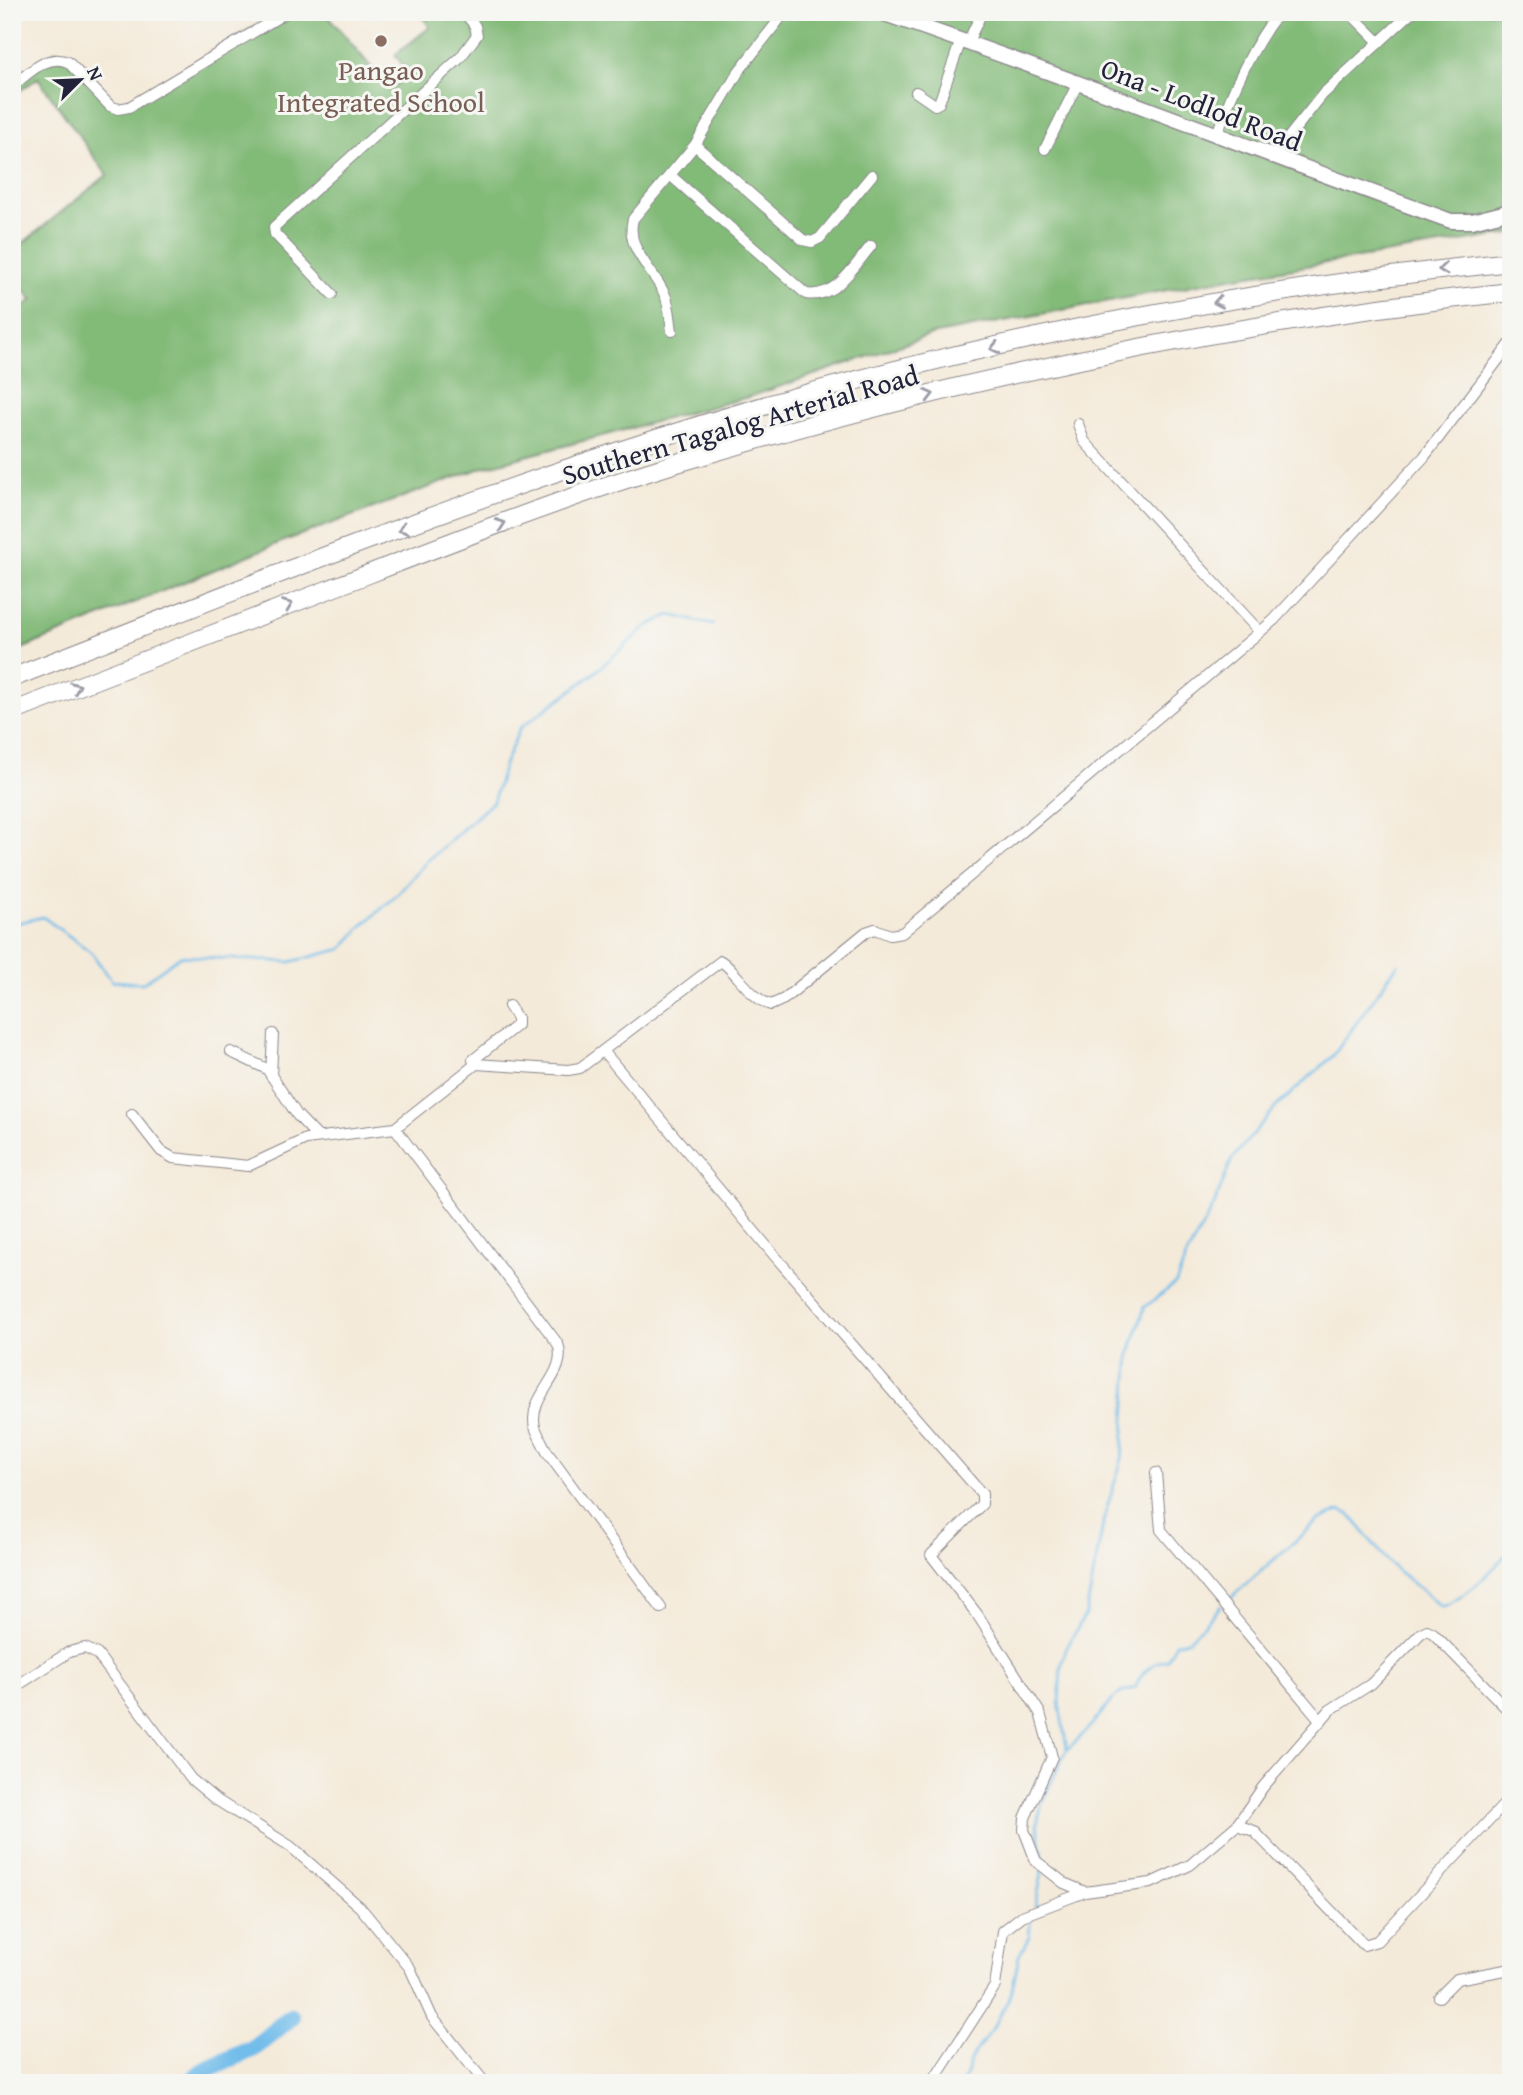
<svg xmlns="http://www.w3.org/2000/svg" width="1523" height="2095" viewBox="0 0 1523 2095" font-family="'Gentium Book Plus',serif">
<rect width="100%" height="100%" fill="#f6f6f2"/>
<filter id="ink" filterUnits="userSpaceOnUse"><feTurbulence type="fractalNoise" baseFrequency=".0143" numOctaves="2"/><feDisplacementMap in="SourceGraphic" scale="14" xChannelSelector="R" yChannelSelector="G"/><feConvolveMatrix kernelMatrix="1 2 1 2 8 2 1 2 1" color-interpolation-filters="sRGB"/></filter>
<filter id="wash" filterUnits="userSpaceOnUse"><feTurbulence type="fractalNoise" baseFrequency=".00686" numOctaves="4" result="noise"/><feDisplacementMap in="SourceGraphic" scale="28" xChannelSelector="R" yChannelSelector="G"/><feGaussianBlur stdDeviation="1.57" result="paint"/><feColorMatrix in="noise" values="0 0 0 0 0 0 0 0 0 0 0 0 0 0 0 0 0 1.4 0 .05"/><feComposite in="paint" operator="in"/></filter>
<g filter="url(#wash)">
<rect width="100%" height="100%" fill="#f4ead9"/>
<!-- forest -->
<polygon fill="#82ba78" stroke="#526e5a" stroke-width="2" points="280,12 325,12 390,90 409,73 395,55 430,27 419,12 1511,12 1511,234 1230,278 931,335 752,396 481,468 284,541 12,653 12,314 33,300 12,276 12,252 107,175 38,78 12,96 12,66 28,70 55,51 68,54 115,102 130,101"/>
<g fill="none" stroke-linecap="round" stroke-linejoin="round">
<!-- stream -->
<g stroke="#71bcea" stroke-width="2.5">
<polyline points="12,924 43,917 91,952 112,981 143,983 180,956 290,962 342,949 363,925 398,894 427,861 493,802 504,765 520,728 591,676 647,626 670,615 713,625"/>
<path d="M1226,1602L1319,1520L1339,1511L1349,1514L1390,1564L1442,1607C1469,1595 1492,1572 1511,1548"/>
<path d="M1067,1749C1083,1738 1102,1711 1116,1696C1121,1691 1130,1691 1136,1687C1140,1674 1153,1661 1167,1660L1176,1643L1190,1639L1221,1606"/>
<polyline points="1044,1862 1037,1824 1042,1802 1067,1749 1059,1703 1061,1666 1066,1649 1086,1613 1105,1514 1122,1459 1130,1352 1145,1307 1176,1283 1186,1257 1214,1205 1232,1159 1276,1107 1333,1056 1398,964"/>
<polyline points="1035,1907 1043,1869"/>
<polyline points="963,2083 971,2058 995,2025 1011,1994 1019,1956 1029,1937 1031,1916"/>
</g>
<!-- river -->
<polyline stroke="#71bcea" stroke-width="18" points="189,2083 202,2072 254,2048 291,2017"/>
</g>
</g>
<g filter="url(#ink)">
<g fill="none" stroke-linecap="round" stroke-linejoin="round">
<defs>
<g id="street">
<polyline points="1349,12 1379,42"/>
<polyline points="922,27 930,12"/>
<polyline points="968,42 982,12"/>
<path d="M12,86C29,74 46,53 68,62L110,106L118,109L129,107L287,12"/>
<polyline points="916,92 935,105 939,103 961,40"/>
<path d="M1216,137C1231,93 1250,49 1279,12"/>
<polyline points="695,145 803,240 812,242 820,238 872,175"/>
<polyline points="1045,149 1078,83"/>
<polyline points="1272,158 1323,94 1412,12"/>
<path d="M670,175L806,294C836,299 854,266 871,246"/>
<polyline points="332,294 275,234 274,227 460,58 477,35 475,26 464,12"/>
<path d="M672,331C670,319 670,304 664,293C652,268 625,248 633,219L695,145L739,71L785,12"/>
<polyline points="1078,424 1084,441 1260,632"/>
<polyline points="231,1052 267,1069 297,1115 318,1137"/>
<polyline points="604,1052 774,1255 982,1494 982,1504 931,1555 977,1614 1040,1713 1052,1757 1025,1818 1024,1830 1036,1861 1064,1883 1085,1892 1151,1883 1190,1865 1237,1825 1263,1787 1330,1710 1371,1684 1421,1633 1427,1630 1433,1633 1511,1713"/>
<polyline points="476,1064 473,1060 517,1025 517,1018 509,1006"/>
<polyline points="271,1076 273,1034"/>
<path d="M132,1114L161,1151L173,1158L248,1166L306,1139L395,1128L476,1064L568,1070L580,1068L721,961C738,973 751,999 771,1005L784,999L866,932L875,929L890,935L902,933L1274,620L1424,457L1511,343"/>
<path d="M395,1128L558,1344C569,1375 527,1395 535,1427C538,1435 543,1444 547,1452L661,1608"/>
<polyline points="1156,1473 1161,1530 1321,1721"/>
<polyline points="12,1689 69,1652 85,1648 97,1654 191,1779 215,1799 290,1846 360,1907 410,1968 432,2017 485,2083"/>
<polyline points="1237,1825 1254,1831 1364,1945 1377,1941 1511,1797"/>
<polyline points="1439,1997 1457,1979 1511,1969"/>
<polyline points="932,2083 995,1986 1003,1931 1022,1916 1085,1892"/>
</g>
<path id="secondary" d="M879,12C1071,77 1260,153 1451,221H1472L1511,211"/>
<g id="highway">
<path d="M12,678C226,594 441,508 659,438C935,349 1223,292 1511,262"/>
<path d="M12,712C117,671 222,631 327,590C441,546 556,500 674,464C947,381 1227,322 1511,292"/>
</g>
</defs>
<!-- street casing -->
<use href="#street" stroke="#8b868a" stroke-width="12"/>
<!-- secondary casing -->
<use href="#secondary" stroke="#8b868a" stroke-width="17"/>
<!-- highway casing -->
<use href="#highway" stroke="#8b868a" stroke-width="20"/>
<!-- street -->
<use href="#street" stroke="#fff" stroke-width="10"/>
<!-- secondary -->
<use href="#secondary" stroke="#fff" stroke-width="14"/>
<!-- highway -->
<use href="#highway" stroke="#fff" stroke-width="18"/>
</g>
<!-- one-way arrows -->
<defs><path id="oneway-chevron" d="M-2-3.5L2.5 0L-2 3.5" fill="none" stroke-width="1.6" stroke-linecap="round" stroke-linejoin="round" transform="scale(1.75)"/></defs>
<g stroke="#9c9ca7">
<use href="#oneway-chevron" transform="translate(1443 269) rotate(174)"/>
<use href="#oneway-chevron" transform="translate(1218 302) rotate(169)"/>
<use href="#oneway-chevron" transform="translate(995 348) rotate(167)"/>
<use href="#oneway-chevron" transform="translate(929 395) rotate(-14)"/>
<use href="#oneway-chevron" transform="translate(501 524) rotate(-19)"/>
<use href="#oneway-chevron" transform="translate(403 529) rotate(159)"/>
<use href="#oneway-chevron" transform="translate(288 605) rotate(-21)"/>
<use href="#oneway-chevron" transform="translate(76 687) rotate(-21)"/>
</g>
</g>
<!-- markers -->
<circle fill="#8d6e63" stroke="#f6f6f2" stroke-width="2.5" cx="381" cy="41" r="7"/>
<g text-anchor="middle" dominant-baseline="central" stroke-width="6" stroke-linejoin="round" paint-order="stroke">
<!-- education labels -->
<g font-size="28" fill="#785e54" stroke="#f6f6f2">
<text x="381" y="69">Pangao<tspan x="381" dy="32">Integrated School</tspan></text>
</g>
<!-- street labels -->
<g font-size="28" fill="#22223b" stroke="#f6f6f2">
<text transform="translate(1202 104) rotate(21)">Ona - Lodlod Road</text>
<text transform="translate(740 424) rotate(-16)">Southern Tagalog Arterial Road</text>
</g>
</g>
<!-- margin -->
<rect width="1523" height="2095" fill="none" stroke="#f6f6f2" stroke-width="42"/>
<!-- north arrow -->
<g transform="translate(80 80) rotate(66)" stroke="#f6f6f2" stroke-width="5" paint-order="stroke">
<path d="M0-5L12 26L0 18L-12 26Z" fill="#22223b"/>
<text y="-10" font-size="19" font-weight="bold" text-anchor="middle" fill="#22223b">N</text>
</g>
</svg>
